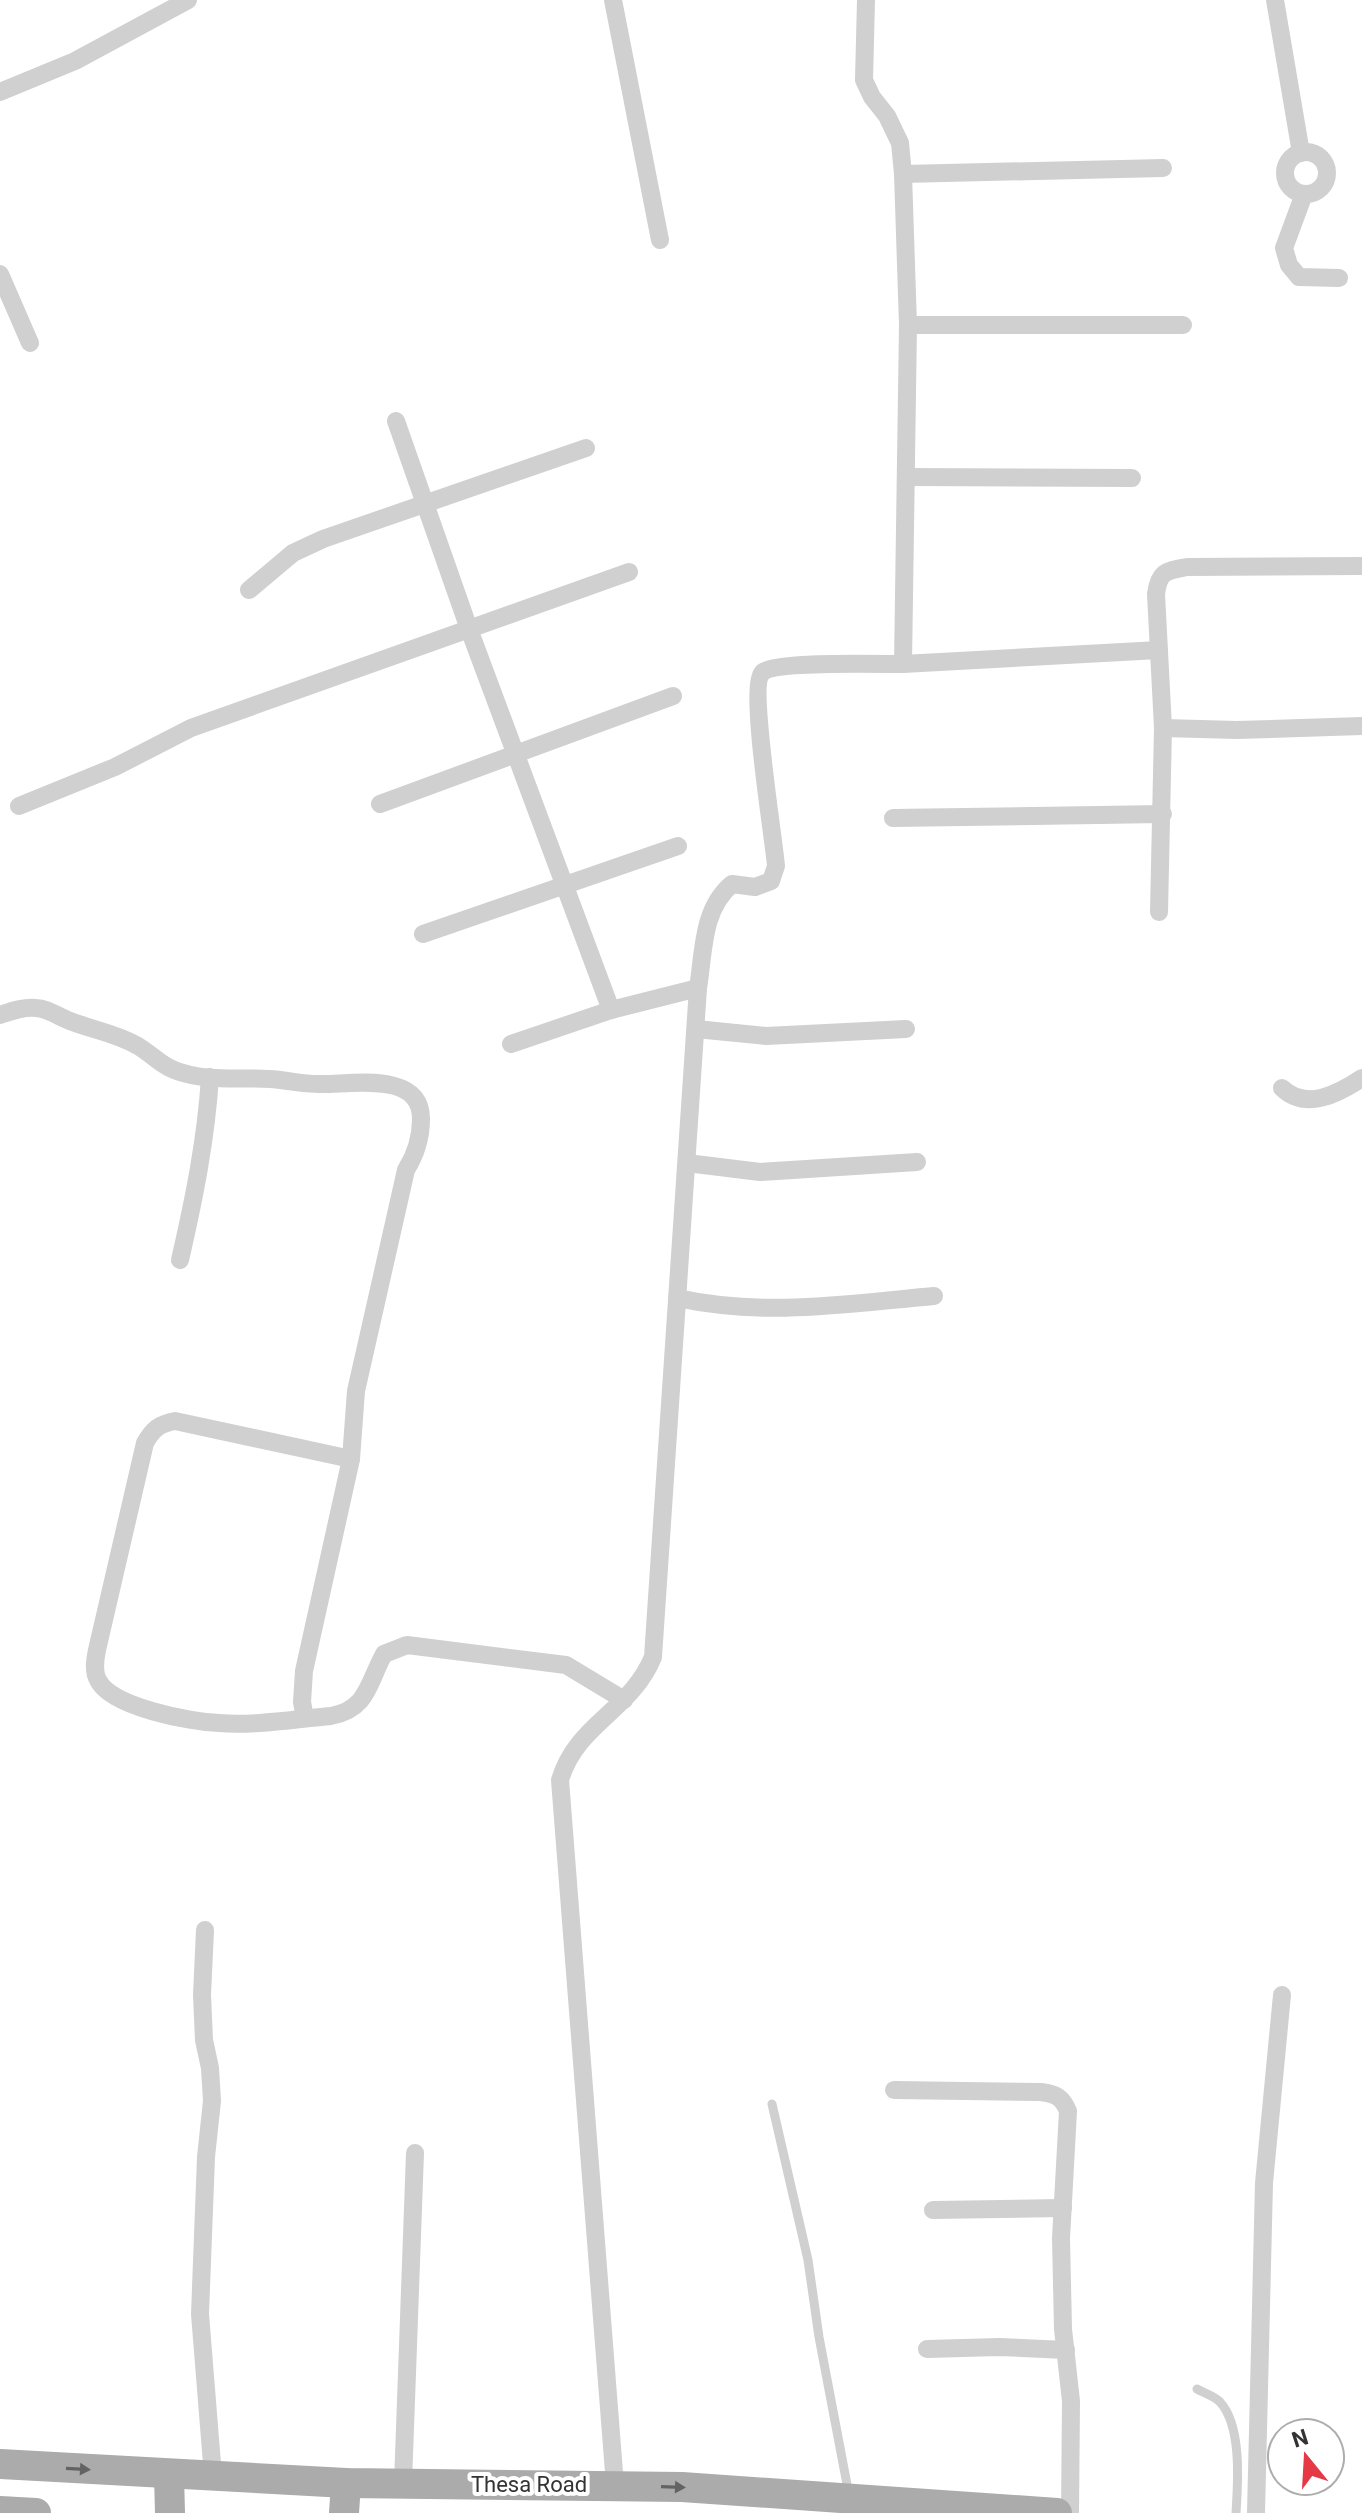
<svg xmlns="http://www.w3.org/2000/svg" width="1362" height="2513" viewBox="0 0 1362 2513" font-family="Roboto,sans-serif">
<rect width="100%" height="100%" fill="#fff"/>
<g fill="none" stroke-linecap="round" stroke-linejoin="round">
<!-- service -->
<g stroke="#d0d0d0" stroke-width="9">
<polyline points="772,2104 808,2260 819,2337 849,2495"/>
<path d="M1197,2389C1204,2393 1215,2396 1220,2402C1242,2426 1238,2482 1236,2513"/>
</g>
<!-- minor -->
<g stroke="#d0d0d0" stroke-width="18">
<polyline points="613,0 660,240"/>
<polyline points="1275,0 1301,153"/>
<polyline points="0,92 75,61 188,0"/>
<circle cx="1306" cy="173" r="21"/>
<polyline points="903,174 1163,168"/>
<polyline points="1304,194 1284,248 1289,265 1299,277 1339,278"/>
<polyline points="0,274 30,343"/>
<polyline points="908,325 1183,325"/>
<polyline points="396,421 469,629 611,1010"/>
<polyline points="907,477 1132,478"/>
<polyline points="249,590 293,553 323,539 586,448"/>
<polyline points="903,664 1159,650"/>
<polyline points="1163,728 1237,730 1362,726"/>
<polyline points="380,804 673,696"/>
<polyline points="19,806 115,767 191,728 629,572"/>
<polyline points="893,818 1163,814"/>
<path d="M1159,912L1163,728L1156,594C1159,571 1166,571 1187,567L1362,566"/>
<polyline points="423,934 678,846"/>
<path d="M0,1015C12,1011 23,1007 36,1008C47,1008 59,1017 70,1021C93,1030 116,1033 138,1046C160,1060 163,1069 191,1075C216,1081 244,1077 270,1079C286,1080 302,1084 319,1084C350,1085 421,1070 421,1119C421,1138 416,1154 406,1170L356,1391L351,1459L304,1671L302,1702L305,1718"/>
<polyline points="696,1029 766,1036 906,1029"/>
<polyline points="511,1044 611,1010 698,988"/>
<path d="M1282,1088C1306,1111 1338,1094 1362,1078"/>
<polyline points="687,1163 760,1172 917,1162"/>
<path d="M180,1260C194,1199 206,1140 210,1077"/>
<path d="M677,1298C766,1317 845,1304 934,1296"/>
<path d="M351,1459L175,1421C159,1424 153,1429 145,1443L97,1650C95,1660 93,1671 98,1680C111,1707 190,1722 219,1723C255,1726 295,1719 331,1716C368,1709 368,1683 384,1654L407,1645L566,1665L624,1700"/>
<polyline points="205,1930 202,1995 204,2040 210,2068 212,2101 206,2157 200,2314 213,2476"/>
<path d="M894,2090L1041,2092C1056,2094 1062,2097 1068,2111L1061,2238L1063,2329L1071,2401L1070,2513"/>
<polyline points="933,2210 1063,2208"/>
<polyline points="927,2349 999,2347 1066,2350"/>
<polyline points="403,2483 415,2153"/>
<path d="M615,2485L560,1780C577,1723 631,1711 653,1657L698,988C704,951 702,909 732,884L755,887L771,881L776,866C774,839 748,684 763,672C777,661 880,664 903,664L908,325L903,174L900,143L887,116L872,97L864,80L866,0"/>
<polyline points="1256,2513 1264,2183 1282,1995"/>
</g>
<!-- primary -->
<g stroke="#ababab" stroke-width="30">
<polyline points="0,2464 346,2483 682,2487 1057,2513"/>
<polyline points="169,2475 170,2513"/>
<polyline points="0,2511 36,2513"/>
<polyline points="344,2513 346,2483"/>
</g>
</g>
<!-- one-way arrows -->
<defs><path id="oneway-solid" d="M-6-.8H1V-3.2L6.5 0L1 3.2V.8H-6Z" transform="scale(2)"/></defs>
<g fill="#636363">
<use href="#oneway-solid" transform="translate(78 2469) rotate(3)"/>
<use href="#oneway-solid" transform="translate(673 2487) rotate(2)"/>
</g>
<g text-anchor="middle" dominant-baseline="central" stroke-width="8" stroke-linejoin="round" paint-order="stroke">
<!-- street labels -->
<g font-size="22" fill="#333" stroke="#fff">
<text x="529" y="2484">Thesa Road</text>
</g>
</g>
<!-- north arrow -->
<g transform="translate(1306 2457) rotate(342)"><circle r="38" fill="#ffffff" stroke="#adadad" stroke-width="2"/>
<path d="M0-6L14 30L0 20L-14 30Z" fill="#e63946"/>
<text y="-12" font-size="22" font-weight="bold" text-anchor="middle" fill="#333333">N</text>
</g>
</svg>
